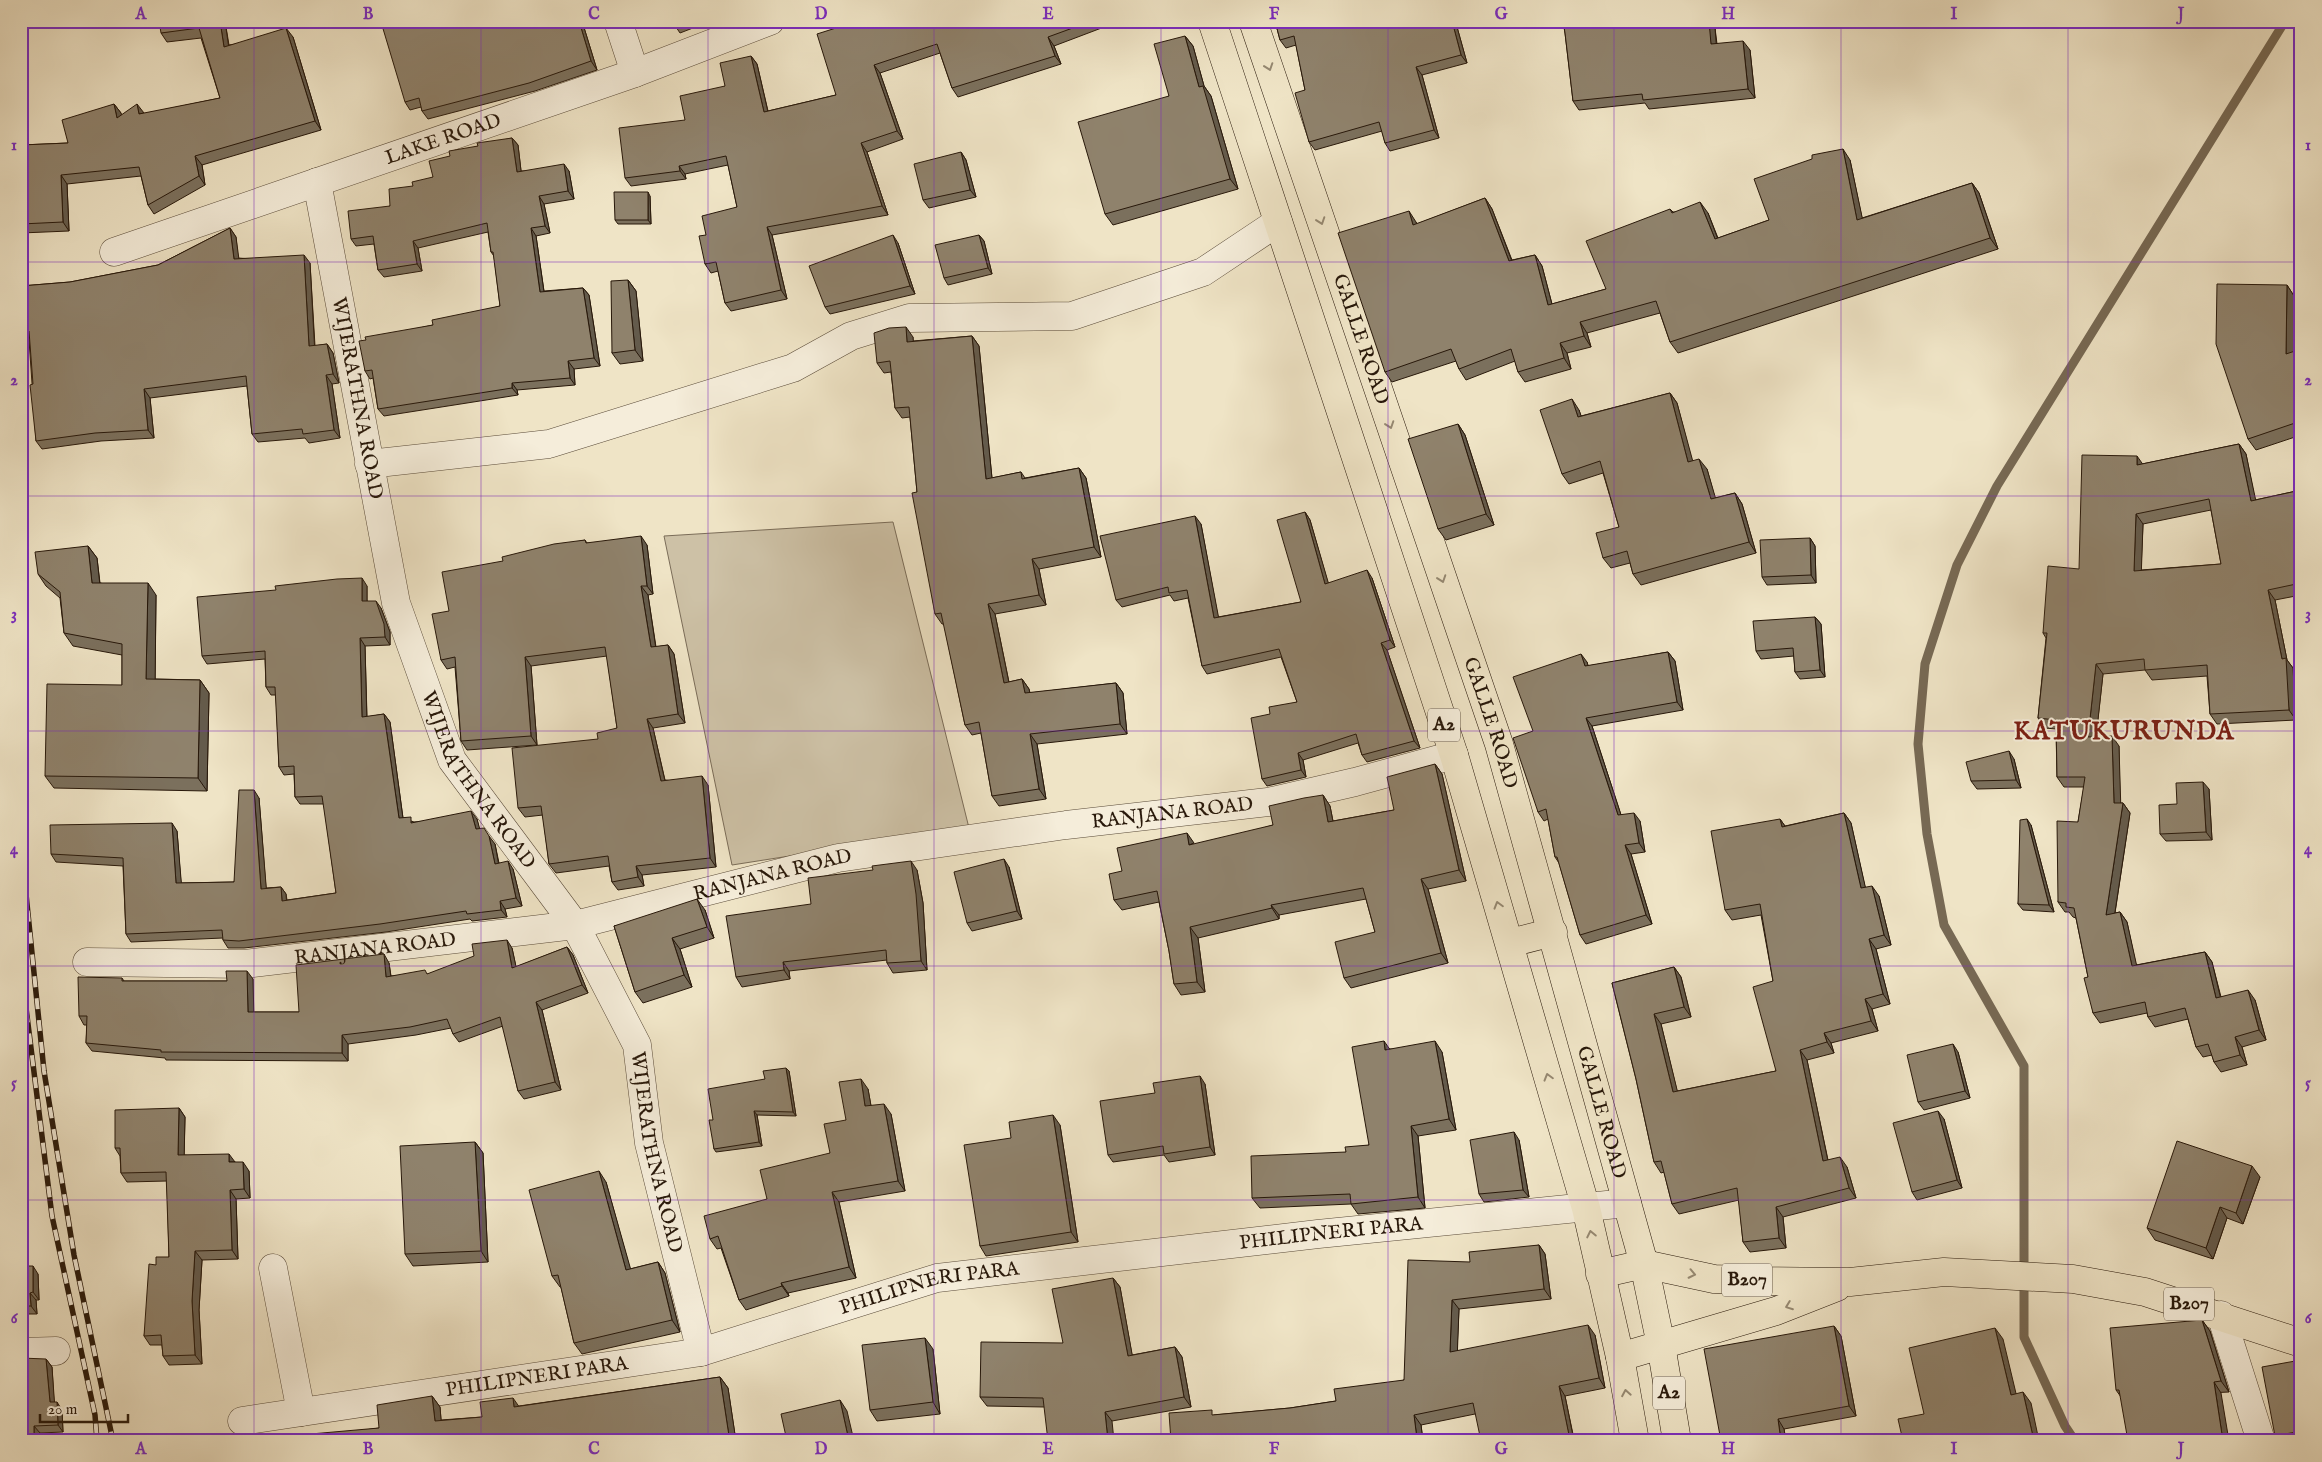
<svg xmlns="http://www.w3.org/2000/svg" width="2322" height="1462" viewBox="0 0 2322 1462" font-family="'IM FELL English',serif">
<rect width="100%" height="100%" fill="#efe4c6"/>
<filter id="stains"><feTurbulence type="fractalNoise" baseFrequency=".004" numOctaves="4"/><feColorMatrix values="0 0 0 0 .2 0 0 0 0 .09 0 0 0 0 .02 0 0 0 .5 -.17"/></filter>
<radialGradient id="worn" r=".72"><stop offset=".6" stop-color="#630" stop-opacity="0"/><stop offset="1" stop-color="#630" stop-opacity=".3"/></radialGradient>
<!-- green -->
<polygon fill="#cdc1a6" stroke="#7a6c58" points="893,522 969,828 732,865 664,536"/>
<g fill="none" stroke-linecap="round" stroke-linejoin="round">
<!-- stream -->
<polyline stroke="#776954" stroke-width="9" points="2075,1441 2065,1426 2024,1337 2024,1066 1944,925 1927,834 1918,744 1925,664 1957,565 1997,486 2285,21"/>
<defs>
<g id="minor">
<polyline points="618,21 635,73"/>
<path id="s1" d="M317,182L396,603L452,760L575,925L637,1045L649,1143L701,1352"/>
<path id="s2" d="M114,252L635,73L770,21"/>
<polyline points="369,464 549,444 793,368 851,336 909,318 1072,316 1203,272 1278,222"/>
<path id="s3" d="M87,962L245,964L575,925L838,858L1066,825L1268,802L1355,782L1454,755"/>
<polyline points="273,1268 301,1412"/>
<polyline points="2221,1315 2261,1441"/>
<polyline points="21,1352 56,1351"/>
<path id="s4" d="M242,1421L701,1352L937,1278L1318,1234L1627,1203"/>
</g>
<g id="major">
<polyline points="1600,1274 1644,1264 1714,1279 1761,1281 1850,1282 1944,1272 2073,1279 2145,1292 2301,1343"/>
<polyline points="1620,1357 1776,1311 1837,1287"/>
</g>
<g id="highway">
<polyline points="1212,21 1454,755 1586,1208 1620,1357 1635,1441"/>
<path id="s5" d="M1253,21L1499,744L1644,1264L1661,1345L1677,1441"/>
<polyline points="1510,943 1553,932"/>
</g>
</defs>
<!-- minor casing -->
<use href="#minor" stroke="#5a4b39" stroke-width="29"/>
<!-- major casing -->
<use href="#major" stroke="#28180a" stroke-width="29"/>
<!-- highway casing -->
<use href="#highway" stroke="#28180a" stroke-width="29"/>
<!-- minor -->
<use href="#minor" stroke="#f5edda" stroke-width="28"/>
<!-- major -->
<use href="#major" stroke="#efe4c6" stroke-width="28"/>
<!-- highway -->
<use href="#highway" stroke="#efe4c6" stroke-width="28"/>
<defs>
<g id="rail">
<polyline points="21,845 44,1071 74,1255 113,1441"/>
<polyline points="21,968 52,1216 95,1415 97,1441"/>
</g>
</defs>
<!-- rail casing -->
<use href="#rail" stroke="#28180a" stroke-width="5.5"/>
<!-- rail -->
<use href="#rail" stroke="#f5edda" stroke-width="4" stroke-dasharray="11" stroke-linecap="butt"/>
</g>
<!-- wall -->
<g fill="#7b705d" stroke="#28180a" fill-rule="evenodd">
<polygon points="225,21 229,45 293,37 321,130 202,165 205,185 154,214 148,205 141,176 67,184 69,231 21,233 21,145 68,143 114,104 121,113 121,116 144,114 220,98 201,38 167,42 161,33"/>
<polygon points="582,21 597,70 535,91 428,119 422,111 421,107 410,110 405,102"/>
<polygon points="662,21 711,21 680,33 674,24 666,26"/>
<polygon points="858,21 1120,21 1054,46 1061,64 958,97 952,88 940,53 880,73 903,139 867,152 888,215 772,235 787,299 731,311 725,303 718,271 711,273 705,264 706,235 737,207 728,165 685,174 686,179 631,186 625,178 685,120 725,86 751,56 757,64 768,111 836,95"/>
<polygon points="1275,21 1440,21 1440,22 1453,21 1457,27 1467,63 1422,75 1439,138 1390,151 1385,143 1382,131 1315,150 1309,142 1305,90 1296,45 1286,48 1280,40"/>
<polygon points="1563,21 1710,21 1715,28 1717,44 1750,50 1755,98 1649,109 1645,103 1579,110 1573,101 1565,33"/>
<polygon points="1185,36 1193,46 1204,86 1211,96 1238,189 1113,225 1105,214 1169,96"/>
<polygon points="512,138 518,145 521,171 569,171 574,199 544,204 550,233 536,236 544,291 583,288 589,295 600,366 574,369 575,385 517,390 518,395 384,416 378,409 373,378 370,379 365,371 366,340 433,325 500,306 494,256 491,252 488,232 418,248 422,271 384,277 378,270 374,244 356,246 351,239 413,186 433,177 450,156 478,146"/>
<polygon points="961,152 966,160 976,197 929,208 923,200"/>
<polygon points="1850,160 1862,218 1972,183 1979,193 1998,249 1678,353 1670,342 1660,313 1587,333 1591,347 1567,353 1571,369 1525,382 1518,372 1515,361 1466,380 1459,369 1456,361 1392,382 1385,372 1416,222 1417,224 1485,198 1492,209 1512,260 1535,255 1542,266 1552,304 1606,289 1670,209 1673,212 1708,213 1718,238 1769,220"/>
<polygon points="650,196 651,224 618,224 615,220"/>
<polygon points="230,228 236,237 238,258 310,263 315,346 327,344 333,353 339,383 332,384 340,438 309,443 305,438 258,442 252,434 247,386 150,398 154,438 101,441 42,449 36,441 29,340 21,341 21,286 70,282 158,265"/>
<polygon points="979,235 984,241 992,274 948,285 944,278"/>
<polygon points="898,243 915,294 830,314 825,307"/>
<polygon points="628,280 636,291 643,361 620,364 612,353"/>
<polygon points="2287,285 2294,296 2294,352 2301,349 2301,435 2256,450 2248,439"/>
<polygon points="972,336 979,346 992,478 1021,472 1025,478 1079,468 1086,478 1101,557 1039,569 1046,605 995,614 1009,682 1022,679 1029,689 1030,693 1116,683 1123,693 1127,734 1037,744 1046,799 999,806 992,796 981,733 972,735 965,725 944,624 942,624 935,614 917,492 910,417 902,418 895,408 891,372 884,373 877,363 913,337 913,341"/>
<polygon points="1670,393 1677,403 1692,461 1707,469 1715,498 1735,493 1742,504 1756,553 1641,585 1633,574 1630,563 1611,568 1603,558 1619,527 1603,473 1569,484 1562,474 1579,410 1581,416"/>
<polygon points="1458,424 1465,435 1494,525 1446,540 1438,529"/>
<path d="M2239,444L2246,454L2255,500L2301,490V595L2275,600L2287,660L2293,668L2296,720L2217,724L2210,714L2207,676L2152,680L2145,670L2103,674L2096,736L2119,746L2120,803H2123L2130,813L2115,913L2120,912L2127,922L2136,965L2205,952L2212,962L2221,997L2255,1000L2266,1040L2242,1047L2247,1065L2221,1072L2214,1062L2212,1055L2203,1057L2196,1047L2188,1019L2155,1027L2148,1017L2147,1013L2100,1023L2093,1013L2088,977L2076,918L2073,917L2069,912H2065L2058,902L2078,822L2084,787H2064L2057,777L2056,729L2045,728L2038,718L2046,638L2043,633L2142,464ZM2211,510L2221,564L2141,570L2143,524Z"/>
<polygon points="1305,512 1310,520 1328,583 1372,578 1395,647 1387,650 1420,748 1367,762 1362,755 1358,743 1303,760 1306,777 1267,786 1262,779 1270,714 1297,702 1281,657 1207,674 1202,666 1188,598 1174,601 1170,595 1122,607 1116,600 1201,524 1218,617 1301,602"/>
<polygon points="1810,538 1815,546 1816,583 1767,585 1762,577"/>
<polygon points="585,540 587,543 647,545 653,594 648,595 656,647 668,645 674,654 685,723 653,728 665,780 708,785 716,867 642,875 644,886 618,890 612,882 609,866 556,873 549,864 543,815 525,817 518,808 598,739 617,728 607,656 531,666 537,745 467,750 461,741 455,667 447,669 441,660 449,611 503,561"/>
<polygon points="88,546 97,558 100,583 156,595 155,679 200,680 209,693 207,791 54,788 45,776 122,685 122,655 73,646 64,633 60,598 46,586 38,574"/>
<polygon points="367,586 367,601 381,608 390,632 390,645 365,646 367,717 384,714 390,722 403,818 414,822 477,819 479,829 495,844 499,863 513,869 522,906 505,909 507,917 472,921 470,919 386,932 244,948 228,948 223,940 223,938 131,942 126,934 123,866 56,862 51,854 177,831 181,883 234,882 259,798 266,888 281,887 286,894 287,900 336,893 324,804 300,804 295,797 294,774 284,775 279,767 276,695 271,695 266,687 265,659 207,664 202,656"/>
<polygon points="1815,617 1821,624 1825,677 1800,679 1795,672 1794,656 1761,659 1756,651"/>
<polygon points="1668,652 1675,661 1683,710 1592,726 1621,815 1640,821 1645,852 1631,854 1652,924 1586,944 1580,935 1559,863 1555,857 1548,819 1544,821 1538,812 1533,731 1587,662 1588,666"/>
<polygon points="2014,759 2021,788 1977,789 1971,781"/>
<polygon points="1435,764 1442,774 1466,881 1428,889 1448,963 1351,988 1344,978 1375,932 1366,899 1279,915 1279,919 1198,938 1205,992 1181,995 1174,984 1169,951 1159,902 1122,910 1114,900 1122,871 1273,825 1323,795 1330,806 1333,821 1394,810"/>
<polygon points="2209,789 2212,840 2166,841 2160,834 2177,804"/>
<polygon points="1844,813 1851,823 1865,887 1879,896 1891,945 1876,949 1890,1004 1872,1009 1878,1031 1831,1043 1834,1053 1807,1060 1828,1160 1847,1167 1856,1198 1783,1217 1786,1248 1750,1252 1743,1242 1739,1200 1679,1214 1672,1204 1664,1172 1661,1173 1654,1162 1636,1079 1612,983 1674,967 1681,977 1691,1017 1661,1024 1677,1091 1776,1071 1773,981 1761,915 1732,920 1725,910 1780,819 1785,826"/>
<polygon points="2031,825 2054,912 2023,910 2018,904"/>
<polygon points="1009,867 1022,919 972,931 967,923"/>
<polygon points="917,870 923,903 927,970 893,973 887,963 887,960 789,971 790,979 742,987 736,977 811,904"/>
<polygon points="705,910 714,938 680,949 692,987 643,1003 635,992 614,926"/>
<polygon points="567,947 573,955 588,993 542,1010 561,1090 524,1099 518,1091 503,1026 459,1042 453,1034 451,1028 416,1035 348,1044 348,1061 166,1060 165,1058 92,1051 86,1043 87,1025 84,1025 79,1016 122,978 124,981 227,981 253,979 253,1012 299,1012 389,963 391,976 428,974 512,948 516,967"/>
<polygon points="1389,1049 1442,1052 1456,1130 1418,1136 1425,1208 1358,1214 1351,1204 1260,1208 1252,1198 1346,1152 1369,1145"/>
<polygon points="1958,1052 1970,1098 1924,1110 1918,1102"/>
<polygon points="789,1071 796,1116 757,1115 762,1146 716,1152 714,1149 713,1120 765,1079"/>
<polygon points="1205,1084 1215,1155 1169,1162 1164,1155 1113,1162 1108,1155 1155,1093"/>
<polygon points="868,1089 871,1106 891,1114 905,1191 839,1202 856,1278 788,1293 789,1296 746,1310 739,1300 721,1248 717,1249 710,1239 767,1199 830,1153 846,1120"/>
<polygon points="179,1108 185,1117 184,1155 235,1162 249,1171 250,1198 236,1199 238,1259 202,1260 199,1310 202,1364 169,1365 163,1356 162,1345 150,1345 144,1336 156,1265 169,1257 167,1181 127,1182 121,1173 120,1156 115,1148"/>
<polygon points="1944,1119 1962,1188 1917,1200 1912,1192"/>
<polygon points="1060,1125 1078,1242 986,1256 980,1246 1011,1138"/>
<polygon points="1519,1140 1529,1197 1484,1202 1479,1194"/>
<polygon points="475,1142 483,1153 488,1262 413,1266 405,1254"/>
<polygon points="2260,1177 2243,1224 2227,1218 2213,1259 2155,1240 2147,1228"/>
<polygon points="606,1182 630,1269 658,1262 665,1273 680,1332 582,1354 574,1343 561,1287 560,1287 552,1276"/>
<polygon points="1539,1245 1545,1254 1551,1299 1459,1309 1457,1351 1595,1335 1605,1388 1565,1396 1574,1439 1475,1414 1421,1425 1423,1441 1171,1441 1214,1415 1290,1408 1336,1401 1404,1380 1470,1262"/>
<polygon points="21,1266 38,1274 39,1300 36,1300 37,1314 24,1314 26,1336 21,1337"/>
<polygon points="1113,1278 1120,1287 1132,1355 1175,1347 1182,1357 1191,1407 1112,1421 1044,1407 987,1406 980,1397 1063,1343"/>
<polygon points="2202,1320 2210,1331 2229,1392 2121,1397 2116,1390"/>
<polygon points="1834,1326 1841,1336 1856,1416 1784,1429 1786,1441 1721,1441"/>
<polygon points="933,1349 940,1414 877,1421 870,1410"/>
<polygon points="46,1359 52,1367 54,1402 62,1410 63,1432 40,1433 21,1441"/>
<polygon points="2301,1360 2301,1440 2295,1441 2279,1441 2275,1436"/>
<polygon points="720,1377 728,1388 735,1435 741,1441 288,1441 379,1428 432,1396 440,1407 441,1420 482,1417 519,1406"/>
</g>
<!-- shaded-wall -->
<g fill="#645b4c" stroke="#28180a">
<polygon points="220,21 225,21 230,56 224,47"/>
<polygon points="579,21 582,21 597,70 591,61"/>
<polygon points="1452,21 1453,21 1457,27 1467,63 1461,55"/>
<polygon points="1706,21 1710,21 1715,28 1717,53 1711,44"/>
<polygon points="286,28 293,37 321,130 315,121"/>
<polygon points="1185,36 1193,46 1204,86 1211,96 1238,189 1230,179 1199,87"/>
<polygon points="1048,37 1054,46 1061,64 1055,56"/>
<polygon points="1743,41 1750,50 1755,98 1748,89"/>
<polygon points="751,56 757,64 770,121 764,112"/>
<polygon points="874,65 880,73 903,139 897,131"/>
<polygon points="1416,67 1422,75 1439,138 1434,130"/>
<polygon points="114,104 121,113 124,127 117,118"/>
<polygon points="137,104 144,113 139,114"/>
<polygon points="512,138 518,145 522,179 517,172"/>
<polygon points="861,143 867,152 888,215 882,206"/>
<polygon points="1843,149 1850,160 1865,231 1857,220"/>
<polygon points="961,152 966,160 976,197 970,190"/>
<polygon points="195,156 202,165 205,185 199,176"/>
<polygon points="564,164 569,171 574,199 568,191"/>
<polygon points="679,166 685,174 686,179 680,171"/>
<polygon points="61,175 67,184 69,231 63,222"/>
<polygon points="1972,183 1979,193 1998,249 1990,238"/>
<polygon points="648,192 650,196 651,224 648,220"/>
<polygon points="539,196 544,204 550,233 545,226"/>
<polygon points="1485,198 1492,209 1516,272 1509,261"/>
<polygon points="1700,202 1708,213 1722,250 1715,239"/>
<polygon points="1409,211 1416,222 1421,236 1413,225"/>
<polygon points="767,227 772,235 787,299 781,290"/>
<polygon points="230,228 236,237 240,267 234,259"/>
<polygon points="531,228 536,236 545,299 540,292"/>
<polygon points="893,235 898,243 915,294 910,286"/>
<polygon points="979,235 984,241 992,274 988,268"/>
<polygon points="413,241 418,248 422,271 417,264"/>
<polygon points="304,255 310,263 315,355 309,346"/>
<polygon points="1535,255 1542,266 1555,316 1548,305"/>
<polygon points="628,280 636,291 643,361 635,350"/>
<polygon points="2287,285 2294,296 2294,365 2286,354"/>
<polygon points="583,288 589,295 600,366 594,358"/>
<polygon points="1580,322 1587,333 1591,347 1584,336"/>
<polygon points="906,327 913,337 914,352 907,342"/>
<polygon points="972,336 979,346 993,489 986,479"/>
<polygon points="1560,343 1567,353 1571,369 1564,358"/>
<polygon points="327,344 333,353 339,383 333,374"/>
<polygon points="568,361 574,369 575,385 570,378"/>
<polygon points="326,375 332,384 340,438 334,430"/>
<polygon points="512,383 517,390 518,395 512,388"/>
<polygon points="144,389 150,398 154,438 148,430"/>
<polygon points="1670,393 1677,403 1696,473 1688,462"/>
<polygon points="1572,399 1579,410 1585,427 1578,417"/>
<polygon points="1458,424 1465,435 1494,525 1486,514"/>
<polygon points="2239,444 2246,454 2258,511 2251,501"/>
<polygon points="2137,456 2144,466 2137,465"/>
<polygon points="1699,459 1707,469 1719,510 1711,499"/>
<polygon points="1079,468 1086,478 1101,557 1094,547"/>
<polygon points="1735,493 1742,504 1756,553 1749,542"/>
<polygon points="1305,512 1310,520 1331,592 1325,584"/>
<polygon points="2136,514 2143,524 2141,581 2134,571"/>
<polygon points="1195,516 1201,524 1220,625 1214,618"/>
<polygon points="641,536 647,545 653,594 647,586"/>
<polygon points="1810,538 1815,546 1816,583 1811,575"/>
<polygon points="88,546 97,558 101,595 92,583"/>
<polygon points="1032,559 1039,569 1046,605 1039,595"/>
<polygon points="1367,570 1372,578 1395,647 1390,640"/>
<polygon points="362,578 367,586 367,609 362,601"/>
<polygon points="148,583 156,595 155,692 146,679"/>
<polygon points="641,586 648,595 657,656 651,647"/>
<polygon points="2268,590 2275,600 2287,660 2293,668 2296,720 2289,710 2282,659"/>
<polygon points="376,601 381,608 390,632 390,645 385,637"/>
<polygon points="988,604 995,614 1011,693 1004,683"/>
<polygon points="1815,617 1821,624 1825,677 1820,670"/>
<polygon points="360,638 365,646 367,725 362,717"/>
<polygon points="1381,643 1387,650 1420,748 1414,741"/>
<polygon points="668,645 674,654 685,723 678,714"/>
<polygon points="1668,652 1675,661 1683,710 1677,702"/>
<polygon points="1581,654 1587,662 1591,675 1585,666"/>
<polygon points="525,657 531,666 537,745 531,736"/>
<polygon points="2096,664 2103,674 2095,747 2088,737"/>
<polygon points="1022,679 1029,689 1032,703 1025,693"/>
<polygon points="200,680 209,693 207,791 198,778"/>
<polygon points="1116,683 1123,693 1127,734 1120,724"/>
<polygon points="384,714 390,722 404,826 399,818"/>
<polygon points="1586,718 1592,726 1624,824 1618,815"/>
<polygon points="647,719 653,728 667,790 661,781"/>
<polygon points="1030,734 1037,744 1046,799 1039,789"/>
<polygon points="2112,736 2119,746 2121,813 2114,803"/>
<polygon points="2009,751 2014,759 2021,788 2016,780"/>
<polygon points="1298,753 1303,760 1306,777 1301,770"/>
<polygon points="1435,764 1442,774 1466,881 1459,870"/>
<polygon points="702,776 708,785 716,867 710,858"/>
<polygon points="2203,782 2209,789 2212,840 2206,832"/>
<polygon points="254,790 259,798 267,897 261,889"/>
<polygon points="1323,795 1330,806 1335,832 1328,822"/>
<polygon points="2123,803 2130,813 2113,925 2106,915"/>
<polygon points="471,811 477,819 482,837 476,829"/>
<polygon points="1634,813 1640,821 1645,852 1639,843"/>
<polygon points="1844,813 1851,823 1868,899 1861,888"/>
<polygon points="1780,819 1787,829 1782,827"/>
<polygon points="2027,819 2031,825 2054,912 2049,905"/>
<polygon points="172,823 177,831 182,891 176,883"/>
<polygon points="1187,833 1194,843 1189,845"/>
<polygon points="489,836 495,844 500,872 495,864"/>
<polygon points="1625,845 1631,854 1652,924 1646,915"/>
<polygon points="1004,859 1009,867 1022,919 1017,911"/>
<polygon points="508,861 513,869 522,906 516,898"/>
<polygon points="911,861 917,870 923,903 927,970 921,961"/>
<polygon points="636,866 642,875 644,886 638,877"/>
<polygon points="1421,879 1428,889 1448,963 1441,953"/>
<polygon points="1872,886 1879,896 1891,945 1884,935"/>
<polygon points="281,887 286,894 287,908 282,901"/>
<polygon points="697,899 705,910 714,938 707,927"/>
<polygon points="500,901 505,909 507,917 501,910"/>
<polygon points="1271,905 1279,915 1279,919 1272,908"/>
<polygon points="2120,912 2127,922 2139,976 2132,966"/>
<polygon points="1190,927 1198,938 1205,992 1197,982"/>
<polygon points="672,938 680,949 692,987 684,975"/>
<polygon points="1869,939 1876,949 1890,1004 1883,994"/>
<polygon points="507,940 512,948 518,976 512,968"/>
<polygon points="567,947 573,955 588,993 582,985"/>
<polygon points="2205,952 2212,962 2223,1008 2216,998"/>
<polygon points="384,954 389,963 392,985 386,977"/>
<polygon points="783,962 789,971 790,979 784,970"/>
<polygon points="1674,967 1681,977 1691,1017 1684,1007"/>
<polygon points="247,971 253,979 254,1020 248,1012"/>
<polygon points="2248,990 2255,1000 2266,1040 2259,1030"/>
<polygon points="1865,999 1872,1009 1878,1031 1871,1021"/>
<polygon points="536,1002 542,1010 561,1090 555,1082"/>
<polygon points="1654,1014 1661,1024 1680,1102 1673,1092"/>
<polygon points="1824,1033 1831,1043 1834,1053 1827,1042"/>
<polygon points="342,1035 348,1044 348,1061 342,1053"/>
<polygon points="2235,1037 2242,1047 2247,1065 2240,1055"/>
<polygon points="1384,1041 1391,1051 1385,1050"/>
<polygon points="1435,1041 1442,1052 1456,1130 1449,1119"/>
<polygon points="1953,1044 1958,1052 1970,1098 1965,1091"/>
<polygon points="1800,1050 1807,1060 1830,1171 1823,1161"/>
<polygon points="786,1068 789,1071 796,1116 793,1112"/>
<polygon points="1200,1076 1205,1084 1215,1155 1210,1147"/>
<polygon points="861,1079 868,1089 873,1117 865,1106"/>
<polygon points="884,1104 891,1114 905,1191 898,1181"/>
<polygon points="179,1108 185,1117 184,1164 178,1155"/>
<polygon points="754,1111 757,1115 762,1146 759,1142"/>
<polygon points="1938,1111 1944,1119 1962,1188 1957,1180"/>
<polygon points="1053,1115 1060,1125 1078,1242 1071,1232"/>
<polygon points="1411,1126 1418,1136 1425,1208 1418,1197"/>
<polygon points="1514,1132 1519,1140 1529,1197 1523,1190"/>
<polygon points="475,1142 483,1153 488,1262 481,1251"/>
<polygon points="229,1154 235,1162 229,1162"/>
<polygon points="1840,1157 1847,1167 1856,1198 1849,1188"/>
<polygon points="243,1162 249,1171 250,1198 244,1189"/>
<polygon points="2252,1166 2260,1177 2243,1224 2236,1213"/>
<polygon points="599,1171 606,1182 634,1281 626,1270"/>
<polygon points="230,1190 236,1199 238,1259 232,1250"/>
<polygon points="832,1192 839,1202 856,1278 849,1267"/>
<polygon points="1776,1207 1783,1217 1786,1248 1779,1238"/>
<polygon points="2220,1207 2227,1218 2213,1259 2206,1248"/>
<polygon points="1539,1245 1545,1254 1551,1299 1544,1289"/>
<polygon points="195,1251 202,1260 199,1310 202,1364 195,1355 192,1301"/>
<polygon points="658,1262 665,1273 680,1332 672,1320"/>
<polygon points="33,1266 38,1274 39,1300 33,1292"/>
<polygon points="1113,1278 1120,1287 1134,1365 1128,1356"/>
<polygon points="781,1283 788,1293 789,1296 782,1286"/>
<polygon points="30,1293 36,1300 37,1314 31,1306"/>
<polygon points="1452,1300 1459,1309 1457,1362 1450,1352"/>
<polygon points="21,1310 24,1314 26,1336 21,1330"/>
<polygon points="2202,1320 2210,1331 2229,1392 2221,1381"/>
<polygon points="1588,1325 1595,1335 1605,1388 1599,1378"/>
<polygon points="1834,1326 1841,1336 1856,1416 1849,1406"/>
<polygon points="1995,1328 2003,1339 2019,1406 2011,1395"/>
<polygon points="925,1338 933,1349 940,1414 933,1402"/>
<polygon points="1175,1347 1182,1357 1191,1407 1184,1397"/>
<polygon points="46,1359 52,1367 55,1410 50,1402"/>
<polygon points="720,1377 728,1388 736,1441 729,1436"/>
<polygon points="2214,1382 2221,1393 2229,1441 2223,1441"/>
<polygon points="1559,1386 1565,1396 1574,1441 1570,1441"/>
<polygon points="2023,1392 2031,1403 2039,1441 2034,1441"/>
<polygon points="432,1396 440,1407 442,1431 435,1421"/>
<polygon points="513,1398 520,1408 514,1407"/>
<polygon points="840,1400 847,1411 854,1441 849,1441"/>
<polygon points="57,1402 62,1410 63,1432 58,1425"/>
<polygon points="1105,1412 1112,1421 1114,1441 1108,1441"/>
<polygon points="1414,1415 1421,1425 1423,1441 1419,1441 1417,1439"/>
<polygon points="1778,1419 1784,1429 1786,1441 1781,1441"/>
<polygon points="34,1426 40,1433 40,1441 34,1441"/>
</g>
<!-- building -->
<g fill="#8f826c" stroke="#28180a" fill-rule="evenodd">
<polygon points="159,21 220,21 224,47 286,28 315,121 195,156 199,176 148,205 139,167 61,175 63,222 21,224 21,145 68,143 62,120 114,104 117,118 137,104 139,114 220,98 199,28 161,33"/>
<polygon points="383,21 579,21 591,61 529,83 422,111 419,98 405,102 381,22"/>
<polygon points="673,21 684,21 674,25"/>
<polygon points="858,21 1092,21 1048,37 1055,56 952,88 937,44 874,65 897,131 861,143 882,206 767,227 781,290 725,303 716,262 705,264 699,236 706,235 702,216 737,207 726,156 679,166 680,171 625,178 619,128 685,120 680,96 725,86 720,63 751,56 764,112 836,95 817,34"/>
<polygon points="1275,21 1437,21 1437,23 1443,21 1452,21 1461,55 1416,67 1434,130 1385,143 1379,122 1309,142 1295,93 1305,90 1294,36 1280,40"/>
<polygon points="1563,21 1709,21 1711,44 1743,41 1748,89 1643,100 1642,94 1573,101 1565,33"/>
<polygon points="1185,36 1199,87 1203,86 1230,179 1105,214 1078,122 1169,96 1154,44"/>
<polygon points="512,138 517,172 564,164 568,191 539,196 545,226 531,228 540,292 583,288 594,358 568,361 570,378 512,383 512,388 378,409 372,370 365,371 359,341 366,340 365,337 433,325 432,320 500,306 493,252 491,252 487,223 413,241 417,264 378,270 373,236 351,239 348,211 390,206 389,189 413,186 412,182 433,177 429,161 450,156 449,151 478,146 477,143"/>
<polygon points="1843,149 1857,220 1972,183 1990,238 1670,342 1656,301 1580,322 1584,336 1560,343 1564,358 1518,372 1511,349 1459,369 1451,349 1385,372 1338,233 1409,211 1413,225 1485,198 1509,261 1535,255 1548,305 1606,289 1586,241 1670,209 1672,213 1700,202 1715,239 1769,220 1754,179 1812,159 1812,155"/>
<polygon points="961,152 970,190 923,200 914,164"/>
<polygon points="614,192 648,192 648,220 615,220"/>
<polygon points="230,228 234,259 304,255 309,346 327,344 333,374 326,375 334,430 303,434 302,429 252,434 246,376 144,389 148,430 95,433 36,441 30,385 33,384 29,331 21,332 21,286 70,282 158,265"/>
<polygon points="893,235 910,286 825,307 809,266"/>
<polygon points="979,235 988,268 944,278 935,245"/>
<polygon points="628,280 635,350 612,353 611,281"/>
<polygon points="2217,284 2287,285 2286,354 2301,349 2301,421 2248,439 2216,344"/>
<polygon points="906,327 907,342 972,336 986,479 1021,472 1022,479 1079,468 1094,547 1032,559 1039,595 988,604 1004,683 1022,679 1025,693 1116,683 1120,724 1030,734 1039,789 992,796 979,722 965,725 941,613 935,614 912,493 917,492 909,407 895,408 890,361 877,363 874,333 889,328"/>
<polygon points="1670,393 1688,462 1699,459 1711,499 1735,493 1749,542 1633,574 1627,551 1603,558 1596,533 1619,527 1600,461 1562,474 1540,410 1572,399 1578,417"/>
<polygon points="1458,424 1486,514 1438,529 1408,439"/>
<path d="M2239,444L2251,501L2301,490V583L2268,590L2282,659L2286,658L2289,710L2210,714L2207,665L2145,670L2144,659L2096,664L2088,737L2112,736L2114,803H2123L2106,915L2120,912L2132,966L2205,952L2216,998L2248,990L2259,1030L2235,1037L2240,1055L2214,1062L2208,1044L2196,1047L2185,1008L2148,1017L2145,1002L2093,1013L2084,978L2088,977L2074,908L2066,907V903L2058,902L2057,821L2078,822L2085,777H2057L2056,720L2038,718L2047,633H2043L2048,566L2079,569L2082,455L2137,456V465ZM2209,499L2221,564L2134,571L2136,514Z"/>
<polygon points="1305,512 1325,584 1367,570 1390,640 1381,643 1414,741 1362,755 1356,734 1298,753 1301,770 1262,779 1251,718 1270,714 1269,707 1297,702 1279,649 1202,666 1187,590 1169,593 1168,587 1116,600 1100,536 1195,516 1214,618 1301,602 1277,520"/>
<polygon points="641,536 647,586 641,586 651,647 668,645 678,714 647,719 661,781 702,776 710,858 636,866 638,877 612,882 608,856 549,864 541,806 518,808 512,748 598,739 597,733 617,728 605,647 525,657 531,736 461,741 455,657 441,660 432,614 449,611 442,572 503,561 502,557 554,544 585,540 586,543"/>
<polygon points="1810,538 1811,575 1762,577 1760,540"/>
<polygon points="88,546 92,583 148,583 146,679 200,680 198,778 45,776 47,684 122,685 122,644 64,633 60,592 38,574 35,552"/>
<polygon points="362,578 362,601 376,601 384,624 385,637 360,638 362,717 384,714 399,818 411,817 411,823 471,811 476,829 484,828 489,836 495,864 508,861 516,898 500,901 501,910 467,914 466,911 380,924 239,941 223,940 222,930 126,934 123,858 51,854 50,825 172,823 176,883 234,882 239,790 254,790 261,889 281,887 282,901 336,893 322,796 295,797 294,766 279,767 275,687 266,687 265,651 202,656 197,597 276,590 275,586 337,579"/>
<polygon points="1815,617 1820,670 1795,672 1793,648 1756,651 1753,621"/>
<polygon points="1668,652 1677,702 1586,718 1618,815 1634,813 1639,843 1625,845 1646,915 1580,935 1557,857 1555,857 1546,809 1538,812 1513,738 1533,731 1513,677 1581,654 1585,666"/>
<polygon points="2009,751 2016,780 1971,781 1966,762"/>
<polygon points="1435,764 1459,870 1421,879 1441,953 1344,978 1335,942 1375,932 1363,888 1271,905 1272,908 1190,927 1197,982 1174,984 1169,951 1157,891 1114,900 1109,874 1122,871 1117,848 1187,833 1189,845 1273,825 1269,806 1304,798 1323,795 1328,822 1394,810 1387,777"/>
<polygon points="2203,782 2206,832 2160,834 2159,805 2177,804 2176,783"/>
<polygon points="1844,813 1861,888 1872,886 1884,935 1869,939 1883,994 1865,999 1871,1021 1824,1033 1827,1042 1800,1050 1823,1161 1840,1157 1849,1188 1776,1207 1779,1238 1743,1242 1737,1188 1672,1204 1661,1161 1654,1162 1636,1079 1612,983 1674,967 1684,1007 1654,1014 1673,1092 1776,1071 1753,987 1773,981 1760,904 1725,910 1711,831 1780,819 1782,827"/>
<polygon points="2027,819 2049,905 2018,904 2020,820"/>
<polygon points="1004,859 1017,911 967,923 954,872"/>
<polygon points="911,861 916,894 921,961 887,963 886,950 783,962 784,970 736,977 726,916 811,904 808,878 873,870 872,866"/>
<polygon points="697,899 707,927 672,938 684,975 635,992 614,926"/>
<polygon points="507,940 512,968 567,947 582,985 536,1002 555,1082 518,1091 500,1017 453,1034 447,1019 410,1027 342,1035 342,1053 161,1052 161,1050 86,1043 87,1016 79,1016 78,977 122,978 122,981 227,981 226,971 247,971 248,1012 299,1012 296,965 384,954 386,977 425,970 427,974 474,956 472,944"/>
<polygon points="2298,981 2301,981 2301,1017 2299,1017"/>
<polygon points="1384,1041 1385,1050 1435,1041 1449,1119 1411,1126 1418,1197 1351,1204 1350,1194 1252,1198 1251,1156 1346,1152 1345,1147 1369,1145 1352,1047"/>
<polygon points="1953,1044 1965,1091 1918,1102 1907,1055"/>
<polygon points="786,1068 793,1112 754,1111 759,1142 714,1149 709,1120 713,1120 708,1089 765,1079 763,1071"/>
<polygon points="1200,1076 1210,1147 1164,1154 1163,1146 1108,1155 1100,1101 1155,1093 1153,1083"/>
<polygon points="861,1079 865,1106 884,1104 898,1181 832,1192 849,1267 781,1283 782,1286 739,1300 718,1236 710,1239 704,1216 767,1199 760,1170 830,1153 824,1124 846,1120 839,1082"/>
<polygon points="179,1108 178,1155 229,1154 229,1162 243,1162 244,1189 230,1190 232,1250 195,1251 192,1301 195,1355 163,1356 161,1335 144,1336 149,1264 156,1265 156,1257 169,1257 166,1172 121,1173 120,1148 115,1148 115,1110"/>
<polygon points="1938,1111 1957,1180 1912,1192 1893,1123"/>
<polygon points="1053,1115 1071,1232 980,1246 964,1145 1011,1138 1009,1122"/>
<polygon points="1514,1132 1523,1190 1479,1194 1470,1140"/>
<polygon points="2177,1141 2252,1166 2236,1213 2220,1207 2206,1248 2147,1228"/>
<polygon points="475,1142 481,1251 405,1254 400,1146"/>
<polygon points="599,1171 626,1270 658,1262 672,1320 574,1343 558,1275 552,1276 529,1190"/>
<polygon points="1539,1245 1544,1289 1452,1300 1450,1352 1588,1325 1599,1378 1559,1386 1570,1440 1574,1439 1575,1441 1481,1441 1473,1403 1414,1415 1417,1439 1402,1441 1341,1441 1340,1435 1306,1441 1171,1441 1169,1413 1212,1410 1212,1415 1290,1408 1336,1401 1334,1389 1404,1380 1408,1260 1470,1262 1469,1252"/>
<polygon points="21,1266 33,1266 33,1292 30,1293 31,1306 21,1306"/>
<polygon points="1113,1278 1128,1356 1175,1347 1184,1397 1105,1412 1108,1441 1048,1441 1043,1398 980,1397 981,1342 1063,1343 1052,1289"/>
<polygon points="2202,1320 2221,1381 2214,1382 2223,1441 2128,1441 2119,1390 2116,1390 2110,1328"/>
<polygon points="1834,1326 1849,1406 1778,1419 1781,1441 1721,1441 1704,1349"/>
<polygon points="1995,1328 2011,1395 2023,1392 2034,1441 1903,1441 1898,1419 1924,1414 1909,1348"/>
<polygon points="925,1338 933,1402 870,1410 862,1345"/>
<polygon points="21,1358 46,1359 50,1402 57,1402 58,1425 34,1426 34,1441 21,1441"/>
<polygon points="2301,1360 2301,1431 2275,1436 2262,1367"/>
<polygon points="720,1377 729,1436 737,1435 738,1441 646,1441 646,1439 632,1441 288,1441 288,1436 379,1428 377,1405 432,1396 435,1421 482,1417 480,1402 513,1398 514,1407"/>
<polygon points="840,1400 849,1441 787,1441 781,1414"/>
</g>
<!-- one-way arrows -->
<defs><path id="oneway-chevron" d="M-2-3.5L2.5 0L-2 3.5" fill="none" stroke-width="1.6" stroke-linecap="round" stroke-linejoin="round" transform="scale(1.25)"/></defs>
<g stroke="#958871">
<use href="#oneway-chevron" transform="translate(1269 67) rotate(71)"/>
<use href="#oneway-chevron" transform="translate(1321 221) rotate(71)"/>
<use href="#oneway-chevron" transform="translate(1390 425) rotate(71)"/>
<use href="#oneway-chevron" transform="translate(1442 579) rotate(71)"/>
<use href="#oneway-chevron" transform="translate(1498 905) rotate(-106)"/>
<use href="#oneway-chevron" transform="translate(1548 1077) rotate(-106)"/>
<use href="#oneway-chevron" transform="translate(1591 1234) rotate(-102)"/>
<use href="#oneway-chevron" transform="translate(1692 1274) rotate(12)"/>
<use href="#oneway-chevron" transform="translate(1789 1306) rotate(159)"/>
<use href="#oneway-chevron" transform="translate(1626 1393) rotate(-100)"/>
</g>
<!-- grid -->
<path fill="none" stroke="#7b2cbf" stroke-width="1" stroke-opacity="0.55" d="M254,21V1441M481,21V1441M708,21V1441M934,21V1441M1161,21V1441M1388,21V1441M1614,21V1441M1841,21V1441M2068,21V1441M21,262H2301M21,496H2301M21,731H2301M21,966H2301M21,1200H2301"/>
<g text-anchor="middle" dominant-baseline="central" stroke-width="4" stroke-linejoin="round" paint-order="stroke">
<!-- shield labels -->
<g fill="#f5edda" stroke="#665848" stroke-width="1">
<rect x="1428" y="708.5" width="32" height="33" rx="4"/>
<rect x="1722" y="1263.5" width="50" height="33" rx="4"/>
<rect x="2164" y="1287.5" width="50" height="33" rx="4"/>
<rect x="1653" y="1376.5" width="32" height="33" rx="4"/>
</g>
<g font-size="19" font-weight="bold" fill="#28180a">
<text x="1444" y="725">A2</text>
<text x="1747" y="1280">B207</text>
<text x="2189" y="1304">B207</text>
<text x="1669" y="1393">A2</text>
</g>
<!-- street labels -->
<g font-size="20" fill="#28180a" stroke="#f5edda">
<text stroke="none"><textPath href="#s2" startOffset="348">LAKE ROAD</textPath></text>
<text stroke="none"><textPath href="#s5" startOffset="336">GALLE ROAD</textPath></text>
<text stroke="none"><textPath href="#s1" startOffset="220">WIJERATHNA ROAD</textPath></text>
<text stroke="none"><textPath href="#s5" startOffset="741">GALLE ROAD</textPath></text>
<text stroke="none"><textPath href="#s1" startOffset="625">WIJERATHNA ROAD</textPath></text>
<text stroke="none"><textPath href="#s3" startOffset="1099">RANJANA ROAD</textPath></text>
<text stroke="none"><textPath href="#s3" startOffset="694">RANJANA ROAD</textPath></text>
<text stroke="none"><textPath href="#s3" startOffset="289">RANJANA ROAD</textPath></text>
<text stroke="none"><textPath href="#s5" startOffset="1146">GALLE ROAD</textPath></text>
<text stroke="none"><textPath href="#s1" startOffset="1045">WIJERATHNA ROAD</textPath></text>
<text stroke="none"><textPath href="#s4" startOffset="1108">PHILIPNERI PARA</textPath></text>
<text stroke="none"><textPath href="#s4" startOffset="702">PHILIPNERI PARA</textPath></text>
<text stroke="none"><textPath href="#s4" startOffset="298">PHILIPNERI PARA</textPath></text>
</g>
<!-- district labels -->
<g font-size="25" font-weight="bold" letter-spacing="1" fill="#7a1f14" stroke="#f5edda">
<text x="2124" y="732">KATUKURUNDA</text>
</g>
</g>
<!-- margin -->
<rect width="2322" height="1462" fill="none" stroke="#efe4c6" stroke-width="55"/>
<!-- scale -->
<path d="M40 1414v8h88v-8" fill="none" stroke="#28180a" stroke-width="2.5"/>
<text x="48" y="1414" font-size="15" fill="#28180a" stroke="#f5edda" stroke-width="4" paint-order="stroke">20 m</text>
<rect x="28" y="28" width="2266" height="1406" fill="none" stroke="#7b2cbf" stroke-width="2"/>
<g font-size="16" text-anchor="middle" font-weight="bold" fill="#7b2cbf">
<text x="141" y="19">A</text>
<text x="368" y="19">B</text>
<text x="594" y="19">C</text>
<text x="821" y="19">D</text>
<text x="1048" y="19">E</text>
<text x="1274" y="19">F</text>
<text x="1501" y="19">G</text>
<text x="1728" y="19">H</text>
<text x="1954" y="19">I</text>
<text x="2181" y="19">J</text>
<text x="14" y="150">1</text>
<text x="2308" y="150">1</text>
<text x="14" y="385">2</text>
<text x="2308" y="385">2</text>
<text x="14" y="619">3</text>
<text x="2308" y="619">3</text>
<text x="14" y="854">4</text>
<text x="2308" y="854">4</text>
<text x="14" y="1088">5</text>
<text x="2308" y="1088">5</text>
<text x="14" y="1323">6</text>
<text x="2308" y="1323">6</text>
<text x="141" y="1454">A</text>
<text x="368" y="1454">B</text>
<text x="594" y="1454">C</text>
<text x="821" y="1454">D</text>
<text x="1048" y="1454">E</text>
<text x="1274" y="1454">F</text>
<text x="1501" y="1454">G</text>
<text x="1728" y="1454">H</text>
<text x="1954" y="1454">I</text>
<text x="2181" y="1454">J</text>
</g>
<rect width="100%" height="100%" filter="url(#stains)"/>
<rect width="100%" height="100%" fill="url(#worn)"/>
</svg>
